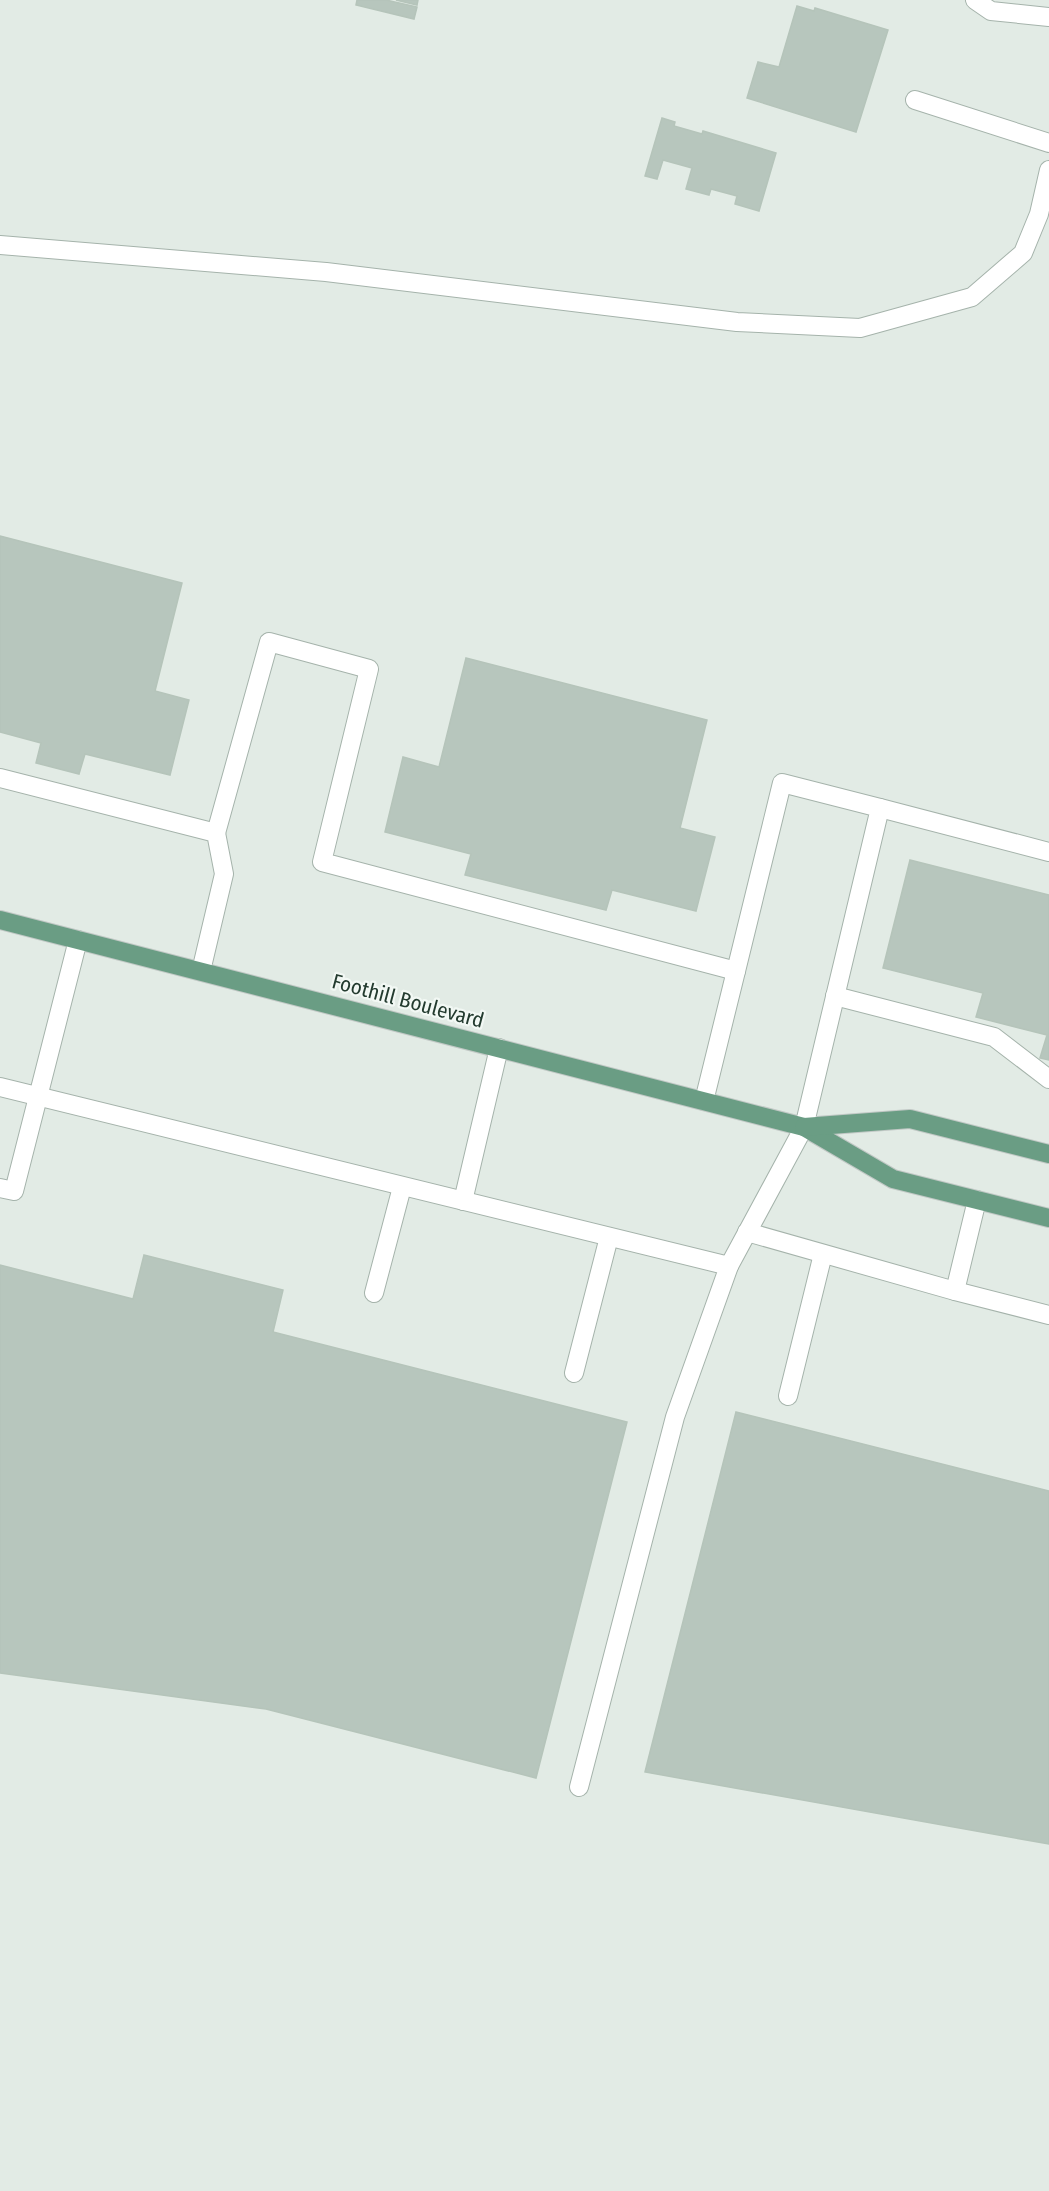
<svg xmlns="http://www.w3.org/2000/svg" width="1049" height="2191" viewBox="0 0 1049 2191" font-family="'Fira Sans Condensed',sans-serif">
<rect width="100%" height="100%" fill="#e2ebe5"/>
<!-- building -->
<g fill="#b7c6bd" stroke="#b5c4ba" stroke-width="1.5">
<polygon points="357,0 386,0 417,7 414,19 356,5"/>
<polygon points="396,0 418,0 417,5"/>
<polygon points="797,6 814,11 815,8 888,30 856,132 747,98 758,62 779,67"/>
<polygon points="662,118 675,122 674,126 702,134 703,131 776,153 759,211 735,204 737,196 711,189 709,195 686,189 692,168 663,160 657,179 645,176"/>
<polygon points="0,536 182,583 155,691 189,700 170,775 85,754 79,774 36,763 41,743 0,732"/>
<polygon points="466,658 707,720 680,828 715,837 696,911 612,890 606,910 465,875 471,854 385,832 403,757 439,767"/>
<polygon points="910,860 1049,895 1049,1060 1040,1058 1047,1035 976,1017 983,993 883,968"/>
<polygon points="144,1255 283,1290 273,1332 627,1422 536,1778 266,1709 0,1673 0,1265 133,1299"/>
<polygon points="736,1412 1049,1491 1049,1844 645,1772"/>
</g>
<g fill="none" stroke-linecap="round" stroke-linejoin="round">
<defs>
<g id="lane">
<polyline points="975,0 991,11 1049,17"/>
<polyline points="915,100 1049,143"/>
<polyline points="0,245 326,272 737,322 860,328 972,297 1023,253 1039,214 1049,170"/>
<polyline points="0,778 216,833 224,874 201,971"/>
<polyline points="880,808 1049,852"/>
<polyline points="216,833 269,642 369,669 322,862 736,971 704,1101"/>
<polyline points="835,996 994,1037 1049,1079"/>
<polyline points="0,1087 729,1266 804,1127 880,808 782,783 736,971"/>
<polyline points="0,1188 14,1191 78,940"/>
<polyline points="977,1200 955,1291 1049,1315"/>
<polyline points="463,1201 499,1048"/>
<polyline points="747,1232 955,1291"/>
<polyline points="374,1293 402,1187"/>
<polyline points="574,1373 609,1237"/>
<polyline points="788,1396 823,1254"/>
<polyline points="579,1787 675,1417 729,1266"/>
</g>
<g id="primary">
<polyline points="0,920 804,1127 893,1179 1049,1218"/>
<polyline points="804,1127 910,1119 1049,1154"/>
</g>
</defs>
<!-- lane casing -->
<use href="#lane" stroke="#a5b3ab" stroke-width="20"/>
<!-- primary casing -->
<use href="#primary" stroke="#c1c8c5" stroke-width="20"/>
<!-- lane -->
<use href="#lane" stroke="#fff" stroke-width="18"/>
<!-- primary -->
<use href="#primary" stroke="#6a9d84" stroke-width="18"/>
</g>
<g text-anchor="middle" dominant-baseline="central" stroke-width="4.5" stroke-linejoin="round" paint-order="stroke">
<!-- street labels -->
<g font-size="21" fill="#233b2f" stroke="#f2f8f4">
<text transform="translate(408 1001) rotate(15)">Foothill Boulevard</text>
</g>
</g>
</svg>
